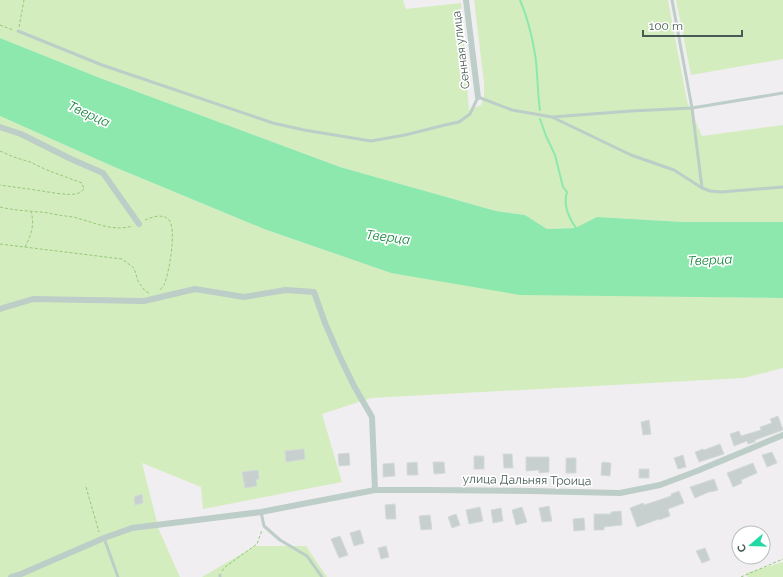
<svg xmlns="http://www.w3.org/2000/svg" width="783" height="577" viewBox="0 0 783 577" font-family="Raleway,sans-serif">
<rect width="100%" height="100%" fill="#f1eef1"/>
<!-- green -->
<g fill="#d4edbe">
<polygon points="0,0 403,0 406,9 461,3 469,110 481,105 484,97 484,83 474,0 668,0 687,101 702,136 783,125 783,222 683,222 597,217 576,228 547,229 525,215 496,211 340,167 100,78 0,38"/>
<polygon points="676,0 783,0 783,59 691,75"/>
<polygon points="0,116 112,166 264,229 391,273 671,296 783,298 783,368 744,378 371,398 322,414 342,482 203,509 201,487 142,463 159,530 180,577 0,577"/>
<polygon points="255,546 306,546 327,577 202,577"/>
<polygon points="783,562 783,577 748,577 746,573"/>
</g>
<!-- water -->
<polygon fill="#8de8ae" points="0,38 100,78 340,167 496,211 525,215 547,229 575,228 597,217 683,222 783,222 783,298 520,295 391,273 264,229 112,166 0,116"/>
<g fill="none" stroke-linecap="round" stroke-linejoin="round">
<!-- stream -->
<g stroke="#8de8ae" stroke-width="2">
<path d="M520,0C527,16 532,36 535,54C538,72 537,91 540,110"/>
<path d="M540,119L546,136L555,155L563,187L567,192C563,204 569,218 576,228"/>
</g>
</g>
<!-- building -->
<g fill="#c8d0cf" stroke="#d3dad9">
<polygon points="778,416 783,430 755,440 755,442 748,444 747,441 734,446 730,434 739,431 741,436 761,430 760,427 772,423 770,419"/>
<polygon points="649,420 651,434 643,435 641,422"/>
<polygon points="720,444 724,454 699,462 695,452 703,449 704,450"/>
<polygon points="304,449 305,459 286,462 285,451"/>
<polygon points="772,452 777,463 767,467 762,455"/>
<polygon points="349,453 350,465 339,466 338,454"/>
<polygon points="503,454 512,454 513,468 504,468"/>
<polygon points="683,455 686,467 678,469 674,458"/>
<rect x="474" y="456" width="10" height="13"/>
<polygon points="526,457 549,457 549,472 539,473 539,470 526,471"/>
<rect x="566" y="458" width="10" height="15"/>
<polygon points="417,462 418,475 407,475 407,463"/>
<polygon points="433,462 444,462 445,473 434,474"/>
<polygon points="602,462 611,463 610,476 601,475"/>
<polygon points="394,463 395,476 383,477 383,464"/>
<polygon points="753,463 757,473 741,480 742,483 733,487 727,473"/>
<rect x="639" y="469" width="10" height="9"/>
<polygon points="258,470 259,479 256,480 257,486 245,488 242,472"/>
<polygon points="714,479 718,490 711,492 711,491 695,498 690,487"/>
<polygon points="679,491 684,503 668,509 670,516 659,520 659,519 637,527 630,508 643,503 644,505 671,496 671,494"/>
<polygon points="142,494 143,503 135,505 134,497"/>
<polygon points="395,504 396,519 386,519 385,505"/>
<polygon points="549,506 552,521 542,522 539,508"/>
<polygon points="480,507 483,521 469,524 466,510"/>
<polygon points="522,507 527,522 516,525 512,510"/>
<polygon points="501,508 503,521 493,523 491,510"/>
<polygon points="621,511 622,525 604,527 604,530 594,530 594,514 611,514 611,512"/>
<polygon points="456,514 460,525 452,528 448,517"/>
<polygon points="430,515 432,529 421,530 419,516"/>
<polygon points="584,518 585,530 574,531 573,519"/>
<polygon points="360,530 364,543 354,546 350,533"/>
<polygon points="340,536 348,555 339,558 331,539"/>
<polygon points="386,546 389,557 381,559 378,548"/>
<polygon points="705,548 710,560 702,563 696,551"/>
</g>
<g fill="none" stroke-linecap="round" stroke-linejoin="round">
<!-- path -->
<g stroke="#94c978" stroke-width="1" stroke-dasharray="3 2" stroke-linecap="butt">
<polyline points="0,25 13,30"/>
<polyline points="19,27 24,0"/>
<path d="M0,151L14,157L30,162L47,170L82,183L84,189C83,190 81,192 79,193C70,197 45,191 35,190C23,188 12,187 0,185"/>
<path d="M0,207C16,211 33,211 49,213C57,215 65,216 73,217C94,222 111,232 133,226"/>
<path d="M145,220C152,217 163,213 169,220C177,229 169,274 164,285C164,285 160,290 160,290"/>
<polyline points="0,244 122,259 134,268 138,281 145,291 149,293"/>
<path d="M25,247C31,236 35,224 31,212"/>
<polyline points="86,487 99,532"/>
<polyline points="222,571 225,567 257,544 262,530"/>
<polyline points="741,577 783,559"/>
</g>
<!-- lane -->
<g stroke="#bdcdc7" stroke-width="3">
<polyline points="672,0 692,108 702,188"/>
<polyline points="18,31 102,65 273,123 304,130 371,141 405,135 445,125 459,122 470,114 478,97 512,110 552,117 631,155 674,170 702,188 710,191 721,192 783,187"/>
<polyline points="552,117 631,111 692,108 783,93"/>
<polyline points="261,512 264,526 280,540 307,556 322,577"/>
<polyline points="104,538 118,577"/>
<polyline points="220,575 220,577"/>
</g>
<!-- street -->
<g stroke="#bdcdc7" stroke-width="6">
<polyline points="466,0 478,97"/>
<polyline points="0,127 21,134 71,159 103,173 139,224"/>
<polyline points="0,309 33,299 144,301 195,289 244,297 286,290 314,292 325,323 339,355 354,386 372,417 375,490"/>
<polyline points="11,577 21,574 104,538 132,528 261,512 375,490 429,490 530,491 620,493 660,485 697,471 783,435"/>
</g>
</g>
<g text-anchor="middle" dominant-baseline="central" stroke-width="3.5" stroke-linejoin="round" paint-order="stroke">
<!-- street labels -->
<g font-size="12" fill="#475b54" stroke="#fff">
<text transform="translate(461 50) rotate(-97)">Сенная улица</text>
<text transform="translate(527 480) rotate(1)">улица Дальняя Троица</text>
</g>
<!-- water labels -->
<g font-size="13" font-style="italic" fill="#12863b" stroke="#fff">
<text transform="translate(89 114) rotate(24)">Тверца</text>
<text transform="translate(388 237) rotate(7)">Тверца</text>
<text transform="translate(710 260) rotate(-3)">Тверца</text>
</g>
</g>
<!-- north arrow -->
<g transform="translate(751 545) rotate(251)"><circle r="19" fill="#ffffff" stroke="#b5bdbb"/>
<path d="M0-3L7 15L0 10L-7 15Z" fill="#21d9a4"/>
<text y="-6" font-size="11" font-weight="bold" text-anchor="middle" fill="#475b54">С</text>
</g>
<!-- scale -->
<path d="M643 30v6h99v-6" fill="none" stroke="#475b54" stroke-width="2"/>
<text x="649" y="30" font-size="12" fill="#475b54" stroke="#ffffff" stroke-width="3" paint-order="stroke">100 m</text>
</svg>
